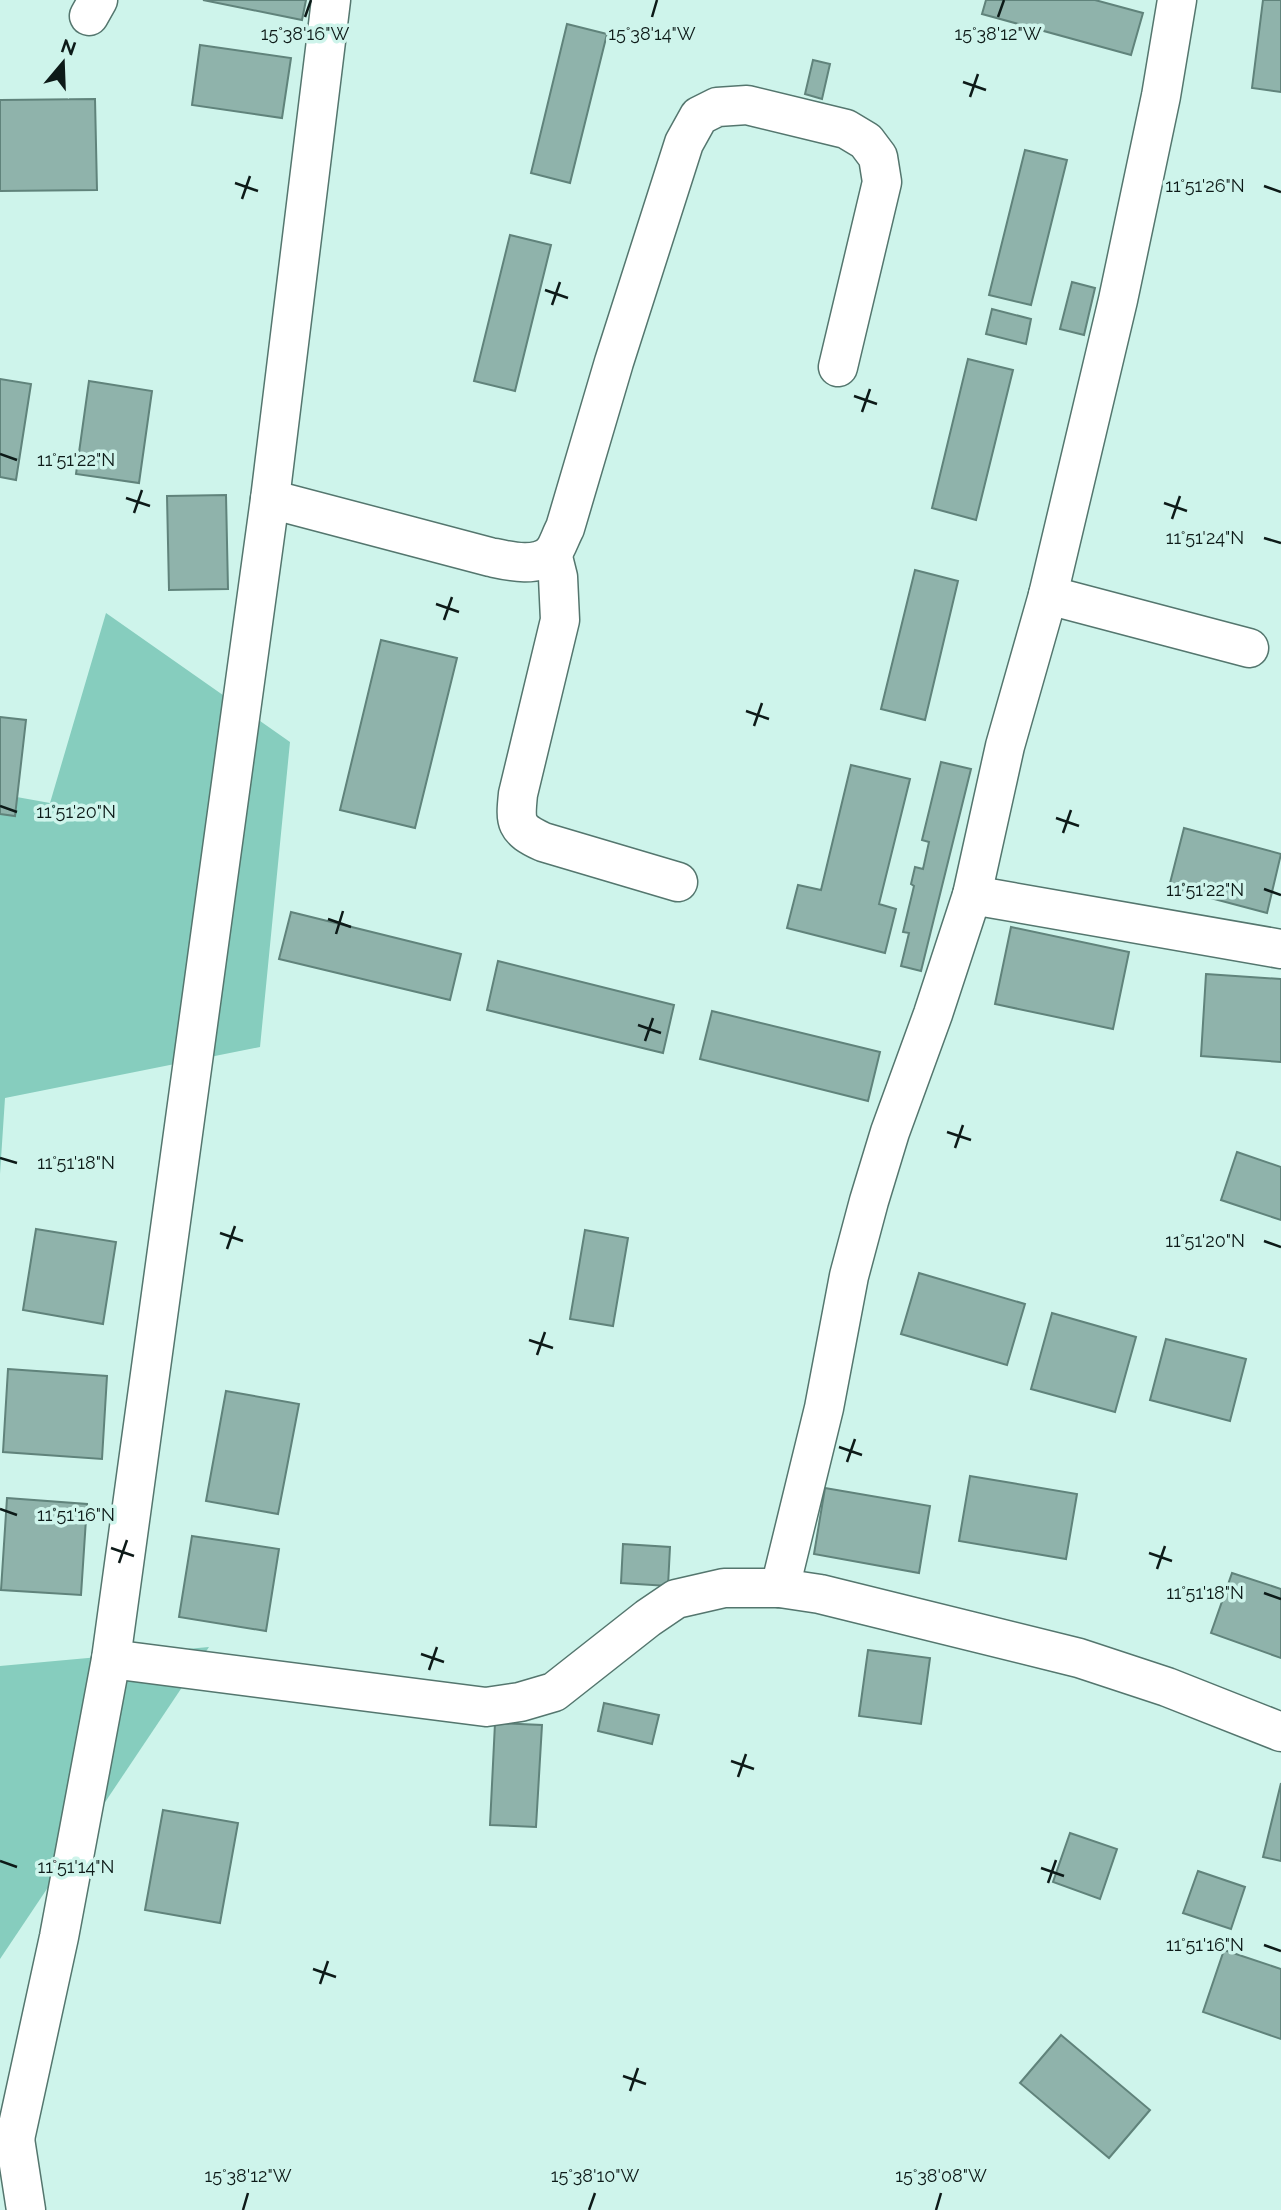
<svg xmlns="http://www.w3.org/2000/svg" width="1281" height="2210" viewBox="0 0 1281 2210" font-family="Raleway,sans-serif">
<rect width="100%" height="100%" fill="#cef4eb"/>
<!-- green -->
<g fill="#86cdbe">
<polygon points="106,613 290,742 260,1047 5,1098 0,1174 0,794 50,803"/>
<polygon points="209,1647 0,1959 0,1666"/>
</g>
<!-- building -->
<g fill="#8fb3ab" stroke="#60837b" stroke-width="2">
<polygon points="203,0 306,0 302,20"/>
<polygon points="986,0 1095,0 1143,13 1131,55 982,14"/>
<polygon points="1263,0 1281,0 1281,92 1252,88"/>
<polygon points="567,24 607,34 570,183 531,173"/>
<polygon points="200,45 291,58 282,118 192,105"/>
<polygon points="813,60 830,64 822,99 805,94"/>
<polygon points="95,99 97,190 0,191 0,100"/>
<polygon points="1025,150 1067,160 1031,305 989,295"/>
<polygon points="510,235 551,245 515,391 474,381"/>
<polygon points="1072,282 1095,288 1084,335 1060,329"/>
<polygon points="992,309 1031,319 1026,344 986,334"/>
<polygon points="968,359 1013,370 976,520 932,508"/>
<polygon points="0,379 31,384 16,480 0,477"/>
<polygon points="89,381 152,391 139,483 76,474"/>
<polygon points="226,495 228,589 169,590 167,496"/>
<polygon points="915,570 958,581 925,720 881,709"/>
<polygon points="381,640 457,658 415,828 340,810"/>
<polygon points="0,717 26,720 15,816 0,814"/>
<polygon points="941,762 971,769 921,971 901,966 909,933 903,932 914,886 911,884 915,867 923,869 929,842 922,840"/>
<polygon points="851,765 910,779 879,904 896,909 885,953 787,928 798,885 821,890"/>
<polygon points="1184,828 1281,854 1267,913 1169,887"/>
<polygon points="291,912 461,954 450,1000 279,959"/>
<polygon points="1011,927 1129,952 1113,1029 995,1004"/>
<polygon points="498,961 674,1005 663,1053 487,1010"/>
<polygon points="1206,974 1281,979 1281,1062 1201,1056"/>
<polygon points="712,1011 880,1052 868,1101 700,1059"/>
<polygon points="1237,1152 1281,1167 1281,1220 1221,1200"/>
<polygon points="36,1229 116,1242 103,1324 23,1310"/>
<polygon points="585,1230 628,1238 613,1326 570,1319"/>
<polygon points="919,1273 1025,1304 1007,1365 901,1334"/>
<polygon points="1052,1313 1136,1337 1115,1412 1031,1389"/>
<polygon points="1166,1339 1246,1359 1230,1421 1150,1400"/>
<polygon points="8,1369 107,1376 102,1459 3,1452"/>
<polygon points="226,1391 299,1404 278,1514 206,1501"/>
<polygon points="970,1476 1077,1494 1066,1559 959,1541"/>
<polygon points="825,1488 930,1506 919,1573 814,1554"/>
<polygon points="7,1498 87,1504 81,1595 1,1590"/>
<polygon points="192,1536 279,1549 266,1631 179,1617"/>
<polygon points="623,1544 670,1547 668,1586 621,1583"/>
<polygon points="1232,1573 1281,1589 1281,1658 1211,1633"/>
<polygon points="868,1650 930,1658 921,1724 859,1716"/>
<polygon points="604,1703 659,1715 652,1744 598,1731"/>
<polygon points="495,1723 542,1725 536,1827 490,1825"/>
<polygon points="1281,1783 1281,1861 1263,1857"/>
<polygon points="163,1810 238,1823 220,1923 145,1910"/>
<polygon points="1070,1833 1117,1849 1100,1899 1053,1882"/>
<polygon points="1198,1871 1245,1887 1231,1929 1183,1913"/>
<polygon points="1224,1950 1281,1969 1281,2039 1203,2012"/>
<polygon points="1061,2035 1150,2110 1109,2158 1020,2083"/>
</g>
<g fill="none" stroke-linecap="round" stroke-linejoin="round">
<defs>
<g id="street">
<polyline points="89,16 98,0"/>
<path d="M270,499L490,557C509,561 535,568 552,554C557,548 561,535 565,528L614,362L684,143L699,116L717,107L747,105L846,129L866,141L878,157L882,182L838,367"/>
<path d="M552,553L558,577L560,620L518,794C515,823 515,829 543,842L678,882"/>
<polyline points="1048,595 1249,648"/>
<polyline points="972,895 1281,949"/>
<polyline points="780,1588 824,1408 849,1276 869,1201 890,1132 933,1014 972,895 1005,746 1048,595 1118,300 1161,96 1177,0"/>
<polyline points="111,1659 486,1707 520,1702 554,1692 648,1618 676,1599 724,1588 780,1588 820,1594 1079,1658 1167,1687 1281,1732"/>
<polyline points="15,2139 59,1937 111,1659 270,499 331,0"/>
<polyline points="0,2144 15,2139 26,2210"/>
</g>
</defs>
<!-- street casing -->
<use href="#street" stroke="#54766e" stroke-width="41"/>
<!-- street -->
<use href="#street" stroke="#fff" stroke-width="38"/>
</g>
<!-- ticks -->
<path fill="none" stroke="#0d1a18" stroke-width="2.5" d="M305,17L311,0M652,17L657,0M998,17L1004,0M963,82L986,90M970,97L978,74M235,183L258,191M1264,186L1281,192M242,199L250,176M545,290L568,298M552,305L560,282M854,396L877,404M862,412L870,389M0,454L17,460M126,498L150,506M1164,503L1187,511M134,513L142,490M1172,519L1180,496M1264,538L1281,543M436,604L459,612M444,620L452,597M746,711L769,719M754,726L762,703M0,806L17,812M1056,818L1079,826M1063,833L1071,810M1264,889L1281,895M328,919L351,927M336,934L343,911M638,1025L661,1033M645,1041L653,1018M947,1132L971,1140M955,1148L963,1125M0,1158L17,1163M220,1233L243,1241M1264,1241L1281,1247M227,1249L235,1226M529,1340L553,1348M537,1355L545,1332M839,1447L862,1455M847,1462L855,1439M0,1509L17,1515M111,1548L134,1556M1149,1553L1172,1561M119,1563L127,1540M1157,1569L1165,1546M1264,1593L1281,1599M421,1654L444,1662M429,1670L437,1647M731,1761L754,1769M738,1777L746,1754M0,1861L17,1867M1041,1868L1064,1876M1048,1883L1056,1860M1264,1945L1281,1951M313,1969L336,1977M320,1984L328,1961M623,2076L646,2084M630,2091L638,2068M243,2210L248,2193M589,2210L595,2193M936,2210L941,2193"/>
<g font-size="18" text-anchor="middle" fill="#0d1a18" stroke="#cef4eb" stroke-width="7" stroke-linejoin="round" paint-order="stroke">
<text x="305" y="40">15°38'16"W</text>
<text x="998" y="40">15°38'12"W</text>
<text x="652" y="40">15°38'14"W</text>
<text x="1205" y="192">11°51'26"N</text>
<text x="76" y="466">11°51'22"N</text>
<text x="1205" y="544">11°51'24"N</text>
<text x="76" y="818">11°51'20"N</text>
<text x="1205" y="896">11°51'22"N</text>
<text x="76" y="1169">11°51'18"N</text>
<text x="1205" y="1247">11°51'20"N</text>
<text x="76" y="1521">11°51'16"N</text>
<text x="1205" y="1599">11°51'18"N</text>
<text x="76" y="1873">11°51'14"N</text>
<text x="1205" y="1951">11°51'16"N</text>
<text x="248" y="2182">15°38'12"W</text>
<text x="595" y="2182">15°38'10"W</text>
<text x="941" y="2182">15°38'08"W</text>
</g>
<!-- north arrow -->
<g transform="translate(63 63) rotate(19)" stroke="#cef4eb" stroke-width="5" paint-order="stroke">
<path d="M0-5L12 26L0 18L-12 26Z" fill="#0d1a18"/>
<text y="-10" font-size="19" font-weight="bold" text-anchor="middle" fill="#0d1a18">N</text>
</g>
</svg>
